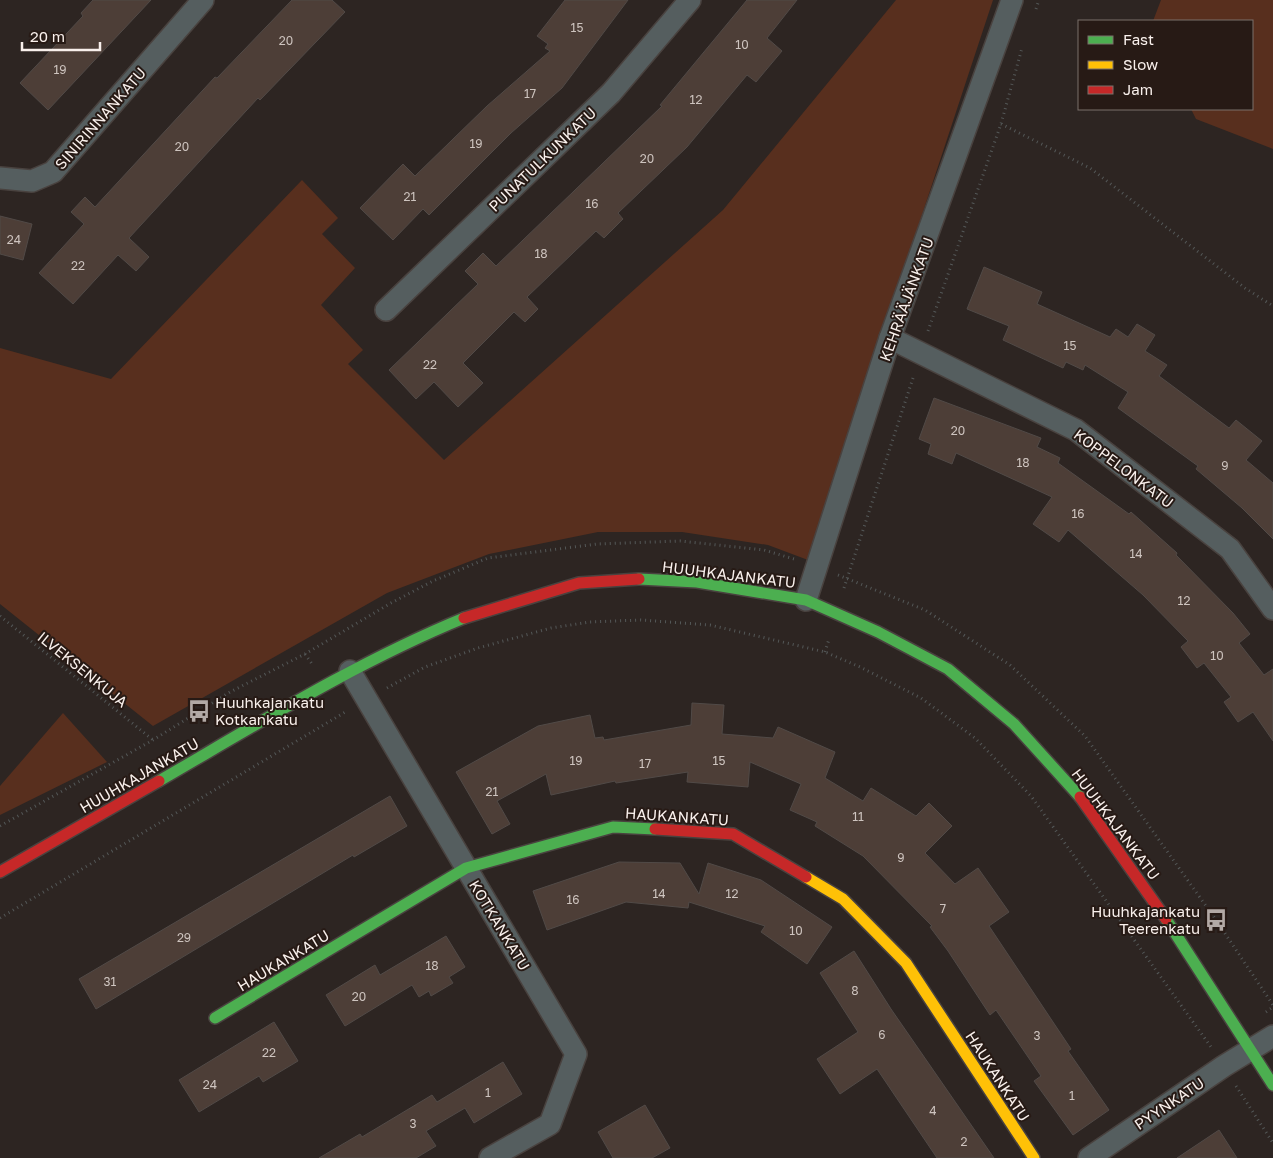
<svg xmlns="http://www.w3.org/2000/svg" width="1273" height="1158" viewBox="0 0 1273 1158" font-family="'Golos Text',sans-serif">
<rect width="100%" height="100%" fill="#2d2522"/>
<!-- green -->
<g fill="#582f1e">
<polygon points="896,0 993,0 808,560 768,545 682,532 598,532 489,554 387,593 153,726 0,604 0,348 111,379 302,180 338,218 322,234 355,268 321,305 363,350 348,364 444,460 723,210"/>
<polygon points="1161,0 1273,0 1273,149 1196,119 1191,109 1252,109 1252,21 1153,21"/>
<polygon points="63,713 107,762 0,815 0,786"/>
</g>
<!-- building -->
<g fill="#4d3e37" stroke="#514a47">
<polygon points="93,0 151,0 48,110 20,83 83,16 81,13"/>
<polygon points="292,0 332,0 345,12 260,100 258,98 129,238 149,257 136,271 118,255 73,304 39,273 84,224 71,212 85,197 95,207 215,77 217,78"/>
<polygon points="565,0 628,0 562,88 511,133 429,215 423,209 393,240 360,208 403,164 415,176 487,106 550,51 545,48 548,44 537,36"/>
<polygon points="747,0 797,0 767,38 782,51 756,82 747,75 687,147 618,213 623,219 604,238 596,231 527,297 538,309 525,322 514,312 463,363 483,383 458,407 434,382 416,399 389,370 478,284 465,271 483,253 496,266 601,165 662,106 660,105"/>
<polygon points="0,216 32,224 23,260 0,254"/>
<polygon points="984,267 1042,292 1037,304 1110,337 1116,329 1128,337 1137,324 1155,335 1145,351 1167,365 1159,376 1229,428 1236,420 1262,441 1246,460 1273,483 1273,539 1242,508 1196,469 1198,466 1118,408 1128,392 1085,365 1083,370 1066,362 1063,368 1003,340 1009,326 967,309"/>
<polygon points="934,398 1041,438 1037,447 1060,458 1058,463 1129,514 1131,512 1177,553 1176,555 1233,613 1250,634 1239,643 1264,675 1273,669 1273,741 1253,712 1238,722 1224,702 1231,697 1204,663 1197,668 1181,647 1188,641 1143,595 1068,530 1059,542 1033,524 1052,497 956,453 952,464 928,454 931,444 919,439"/>
<polygon points="692,703 724,705 722,734 773,738 778,727 835,752 825,778 863,801 871,788 916,816 929,803 952,826 925,853 955,884 978,868 1009,912 989,926 1071,1049 1068,1051 1109,1110 1073,1135 1034,1081 1041,1076 996,1010 990,1015 948,951 930,927 932,926 863,856 815,826 817,822 790,810 801,784 750,762 748,787 687,782 688,772 616,783 615,781 551,795 546,774 497,801 510,824 492,834 456,772 538,726 590,715 595,738 603,737 604,740 691,725"/>
<polygon points="390,796 407,826 354,857 353,855 96,1009 79,979"/>
<polygon points="619,862 680,863 699,894 708,863 761,880 832,927 807,964 761,932 765,926 689,902 688,908 626,902 547,930 533,891"/>
<polygon points="446,936 465,967 449,977 453,983 431,996 429,991 419,997 412,985 345,1026 326,995 375,965 380,975"/>
<polygon points="854,951 891,1009 994,1158 937,1158 877,1069 840,1094 817,1059 858,1032 820,973"/>
<polygon points="274,1022 298,1061 263,1082 259,1076 199,1112 179,1080"/>
<polygon points="503,1062 522,1094 474,1123 465,1108 426,1131 436,1146 416,1158 319,1158 360,1134 362,1137 432,1095 437,1102"/>
<polygon points="645,1105 670,1148 652,1158 613,1158 598,1132"/>
<polygon points="1219,1130 1237,1158 1177,1158"/>
</g>
<g fill="none" stroke-linecap="round" stroke-linejoin="round">
<defs>
<g id="street">
<polyline points="0,178 32,181 53,172 203,0"/>
<polyline points="386,310 611,93 690,0"/>
<polyline points="890,338 1076,430 1230,549 1273,609"/>
<polyline points="806,600 890,338 1012,0"/>
<polyline points="350,671 576,1054 550,1124 490,1158"/>
<polyline points="1089,1158 1224,1066 1273,1036"/>
</g>
<g id="fast">
<polyline points="639,579 697,582 806,600 878,632 948,669 1014,724 1080,797"/>
<path d="M159,781C259,723 357,662 464,618"/>
<polyline points="1166,919 1273,1085"/>
<polyline points="215,1018 466,868 613,827 655,829"/>
</g>
<polyline id="slow" points="806,877 843,899 906,963 1034,1158"/>
<g id="jam">
<polyline points="464,618 579,583 639,579"/>
<polyline points="1080,797 1166,919"/>
<polyline points="655,829 733,834 806,877"/>
<polyline points="0,872 159,781"/>
</g>
</defs>
<!-- street casing -->
<use href="#street" stroke="#49423f" stroke-width="24"/>
<!-- fast casing -->
<use href="#fast" stroke="#49423f" stroke-width="14"/>
<!-- slow casing -->
<use href="#slow" stroke="#49423f" stroke-width="14"/>
<!-- jam casing -->
<use href="#jam" stroke="#49423f" stroke-width="14"/>
<!-- path -->
<g stroke="#545858" stroke-width="3" stroke-dasharray="1 4" stroke-linecap="butt">
<polyline points="1036,9 1039,0"/>
<polyline points="1001,124 1090,168 1245,288 1273,306"/>
<polyline points="928,331 1001,124 1022,48"/>
<polyline points="838,575 925,610 1010,665 1085,736 1216,920 1273,1005"/>
<polyline points="844,588 914,375"/>
<polyline points="0,616 153,740"/>
<polyline points="825,652 829,639"/>
<polyline points="305,654 312,664"/>
<polyline points="387,688 425,667 478,648 551,628 590,622 641,620 710,625 825,652 860,667 921,698 975,738 1031,796 1211,1047"/>
<polyline points="0,826 153,740 230,692 305,654 391,603 433,581 488,558 597,544 680,541 764,550 794,559"/>
<polyline points="0,918 347,711"/>
<polyline points="1266,1012 1273,1007"/>
<polyline points="1236,1086 1273,1143"/>
</g>
<!-- street -->
<use href="#street" stroke="#555e5f" stroke-width="21"/>
<!-- fast -->
<use href="#fast" stroke="#4caf50" stroke-width="11"/>
<!-- slow -->
<use href="#slow" stroke="#ffc107" stroke-width="11"/>
<!-- jam -->
<use href="#jam" stroke="#c62828" stroke-width="11"/>
</g>
<!-- icons -->
<defs>
<symbol id="bus-bare" viewBox="-9 -9 18 18"><path d="M-5-6H5V4H4V6H2V4H-2V6H-4V4H-5ZM-3.5-4V0h7V-4ZM-3.5 1.2v1.5H-2V1.2ZM2 1.2v1.5H3.5V1.2Z" fill="#b2a9a5" stroke="#271a15" stroke-width="2.5" paint-order="stroke"/></symbol>
</defs>
<g fill-rule="evenodd">
<use href="#bus-bare" x="183" y="695" width="32" height="32"/>
<use href="#bus-bare" x="1200" y="904" width="32" height="32"/>
</g>
<g text-anchor="middle" dominant-baseline="central" stroke-width="4" stroke-linejoin="round" paint-order="stroke">
<!-- number labels -->
<g font-size="12" fill="#cec4bf">
<text x="577" y="27">15</text>
<text x="286" y="40">20</text>
<text x="742" y="44">10</text>
<text x="60" y="69">19</text>
<text x="530" y="93">17</text>
<text x="696" y="99">12</text>
<text x="476" y="143">19</text>
<text x="182" y="146">20</text>
<text x="647" y="158">20</text>
<text x="410" y="196">21</text>
<text x="592" y="203">16</text>
<text x="14" y="239">24</text>
<text x="541" y="253">18</text>
<text x="78" y="265">22</text>
<text x="1070" y="345">15</text>
<text x="430" y="364">22</text>
<text x="958" y="430">20</text>
<text x="1023" y="462">18</text>
<text x="1225" y="465">9</text>
<text x="1078" y="513">16</text>
<text x="1136" y="553">14</text>
<text x="1184" y="600">12</text>
<text x="1217" y="655">10</text>
<text x="576" y="760">19</text>
<text x="719" y="760">15</text>
<text x="645" y="763">17</text>
<text x="492" y="791">21</text>
<text x="858" y="816">11</text>
<text x="901" y="857">9</text>
<text x="659" y="893">14</text>
<text x="732" y="893">12</text>
<text x="573" y="899">16</text>
<text x="943" y="908">7</text>
<text x="796" y="930">10</text>
<text x="184" y="937">29</text>
<text x="432" y="965">18</text>
<text x="110" y="981">31</text>
<text x="855" y="990">8</text>
<text x="359" y="996">20</text>
<text x="882" y="1034">6</text>
<text x="1037" y="1035">3</text>
<text x="269" y="1052">22</text>
<text x="210" y="1084">24</text>
<text x="488" y="1092">1</text>
<text x="1072" y="1095">1</text>
<text x="933" y="1110">4</text>
<text x="413" y="1123">3</text>
<text x="964" y="1141">2</text>
</g>
<!-- street labels -->
<g font-size="15" fill="#f9f0ec" stroke="#271a15">
<text transform="translate(100 118) rotate(-49)">SINIRINNANKATU</text>
<text transform="translate(542 159) rotate(-44)">PUNATULKUNKATU</text>
<text transform="translate(906 299) rotate(-70)">KEHRÄÄJÄNKATU</text>
<text transform="translate(1124 468) rotate(37)">KOPPELONKATU</text>
<text transform="translate(729 574) rotate(7)">HUUHKAJANKATU</text>
<text transform="translate(83 669) rotate(39)">ILVEKSENKUJA</text>
<text transform="translate(139 775) rotate(-30)">HUUHKAJANKATU</text>
<text transform="translate(677 816) rotate(4)">HAUKANKATU</text>
<text transform="translate(1116 824) rotate(53)">HUUHKAJANKATU</text>
<text transform="translate(500 925) rotate(59)">KOTKANKATU</text>
<text transform="translate(283 960) rotate(-31)">HAUKANKATU</text>
<text transform="translate(998 1076) rotate(57)">HAUKANKATU</text>
<text transform="translate(1169 1103) rotate(-34)">PYYNKATU</text>
</g>
<!-- poi labels -->
<g font-size="15" fill="#f9f0ec" stroke="#271a15" text-anchor="start">
<text x="215" y="702">Huuhkajankatu<tspan x="215" dy="17">Kotkankatu</tspan></text>
<text x="1200" y="911" text-anchor="end">Huuhkajankatu<tspan x="1200" dy="17">Teerenkatu</tspan></text>
</g>
</g>
<!-- legend -->
<rect x="1078" y="20" width="175" height="90" fill="#271a15" stroke="#7b706b"/>
<rect x="1088" y="36" width="25" height="8" fill="#4caf50" stroke="#7b706b"/>
<text x="1123" y="45" font-size="15" fill="#f9f0ec">Fast</text>
<rect x="1088" y="61" width="25" height="8" fill="#ffc107" stroke="#7b706b"/>
<text x="1123" y="70" font-size="15" fill="#f9f0ec">Slow</text>
<rect x="1088" y="86" width="25" height="8" fill="#c62828" stroke="#7b706b"/>
<text x="1123" y="95" font-size="15" fill="#f9f0ec">Jam</text>
<!-- scale -->
<path d="M22 42v8h78v-8" fill="none" stroke="#f9f0ec" stroke-width="2.5"/>
<text x="30" y="42" font-size="15" fill="#f9f0ec" stroke="#271a15" stroke-width="4" paint-order="stroke">20 m</text>
</svg>
